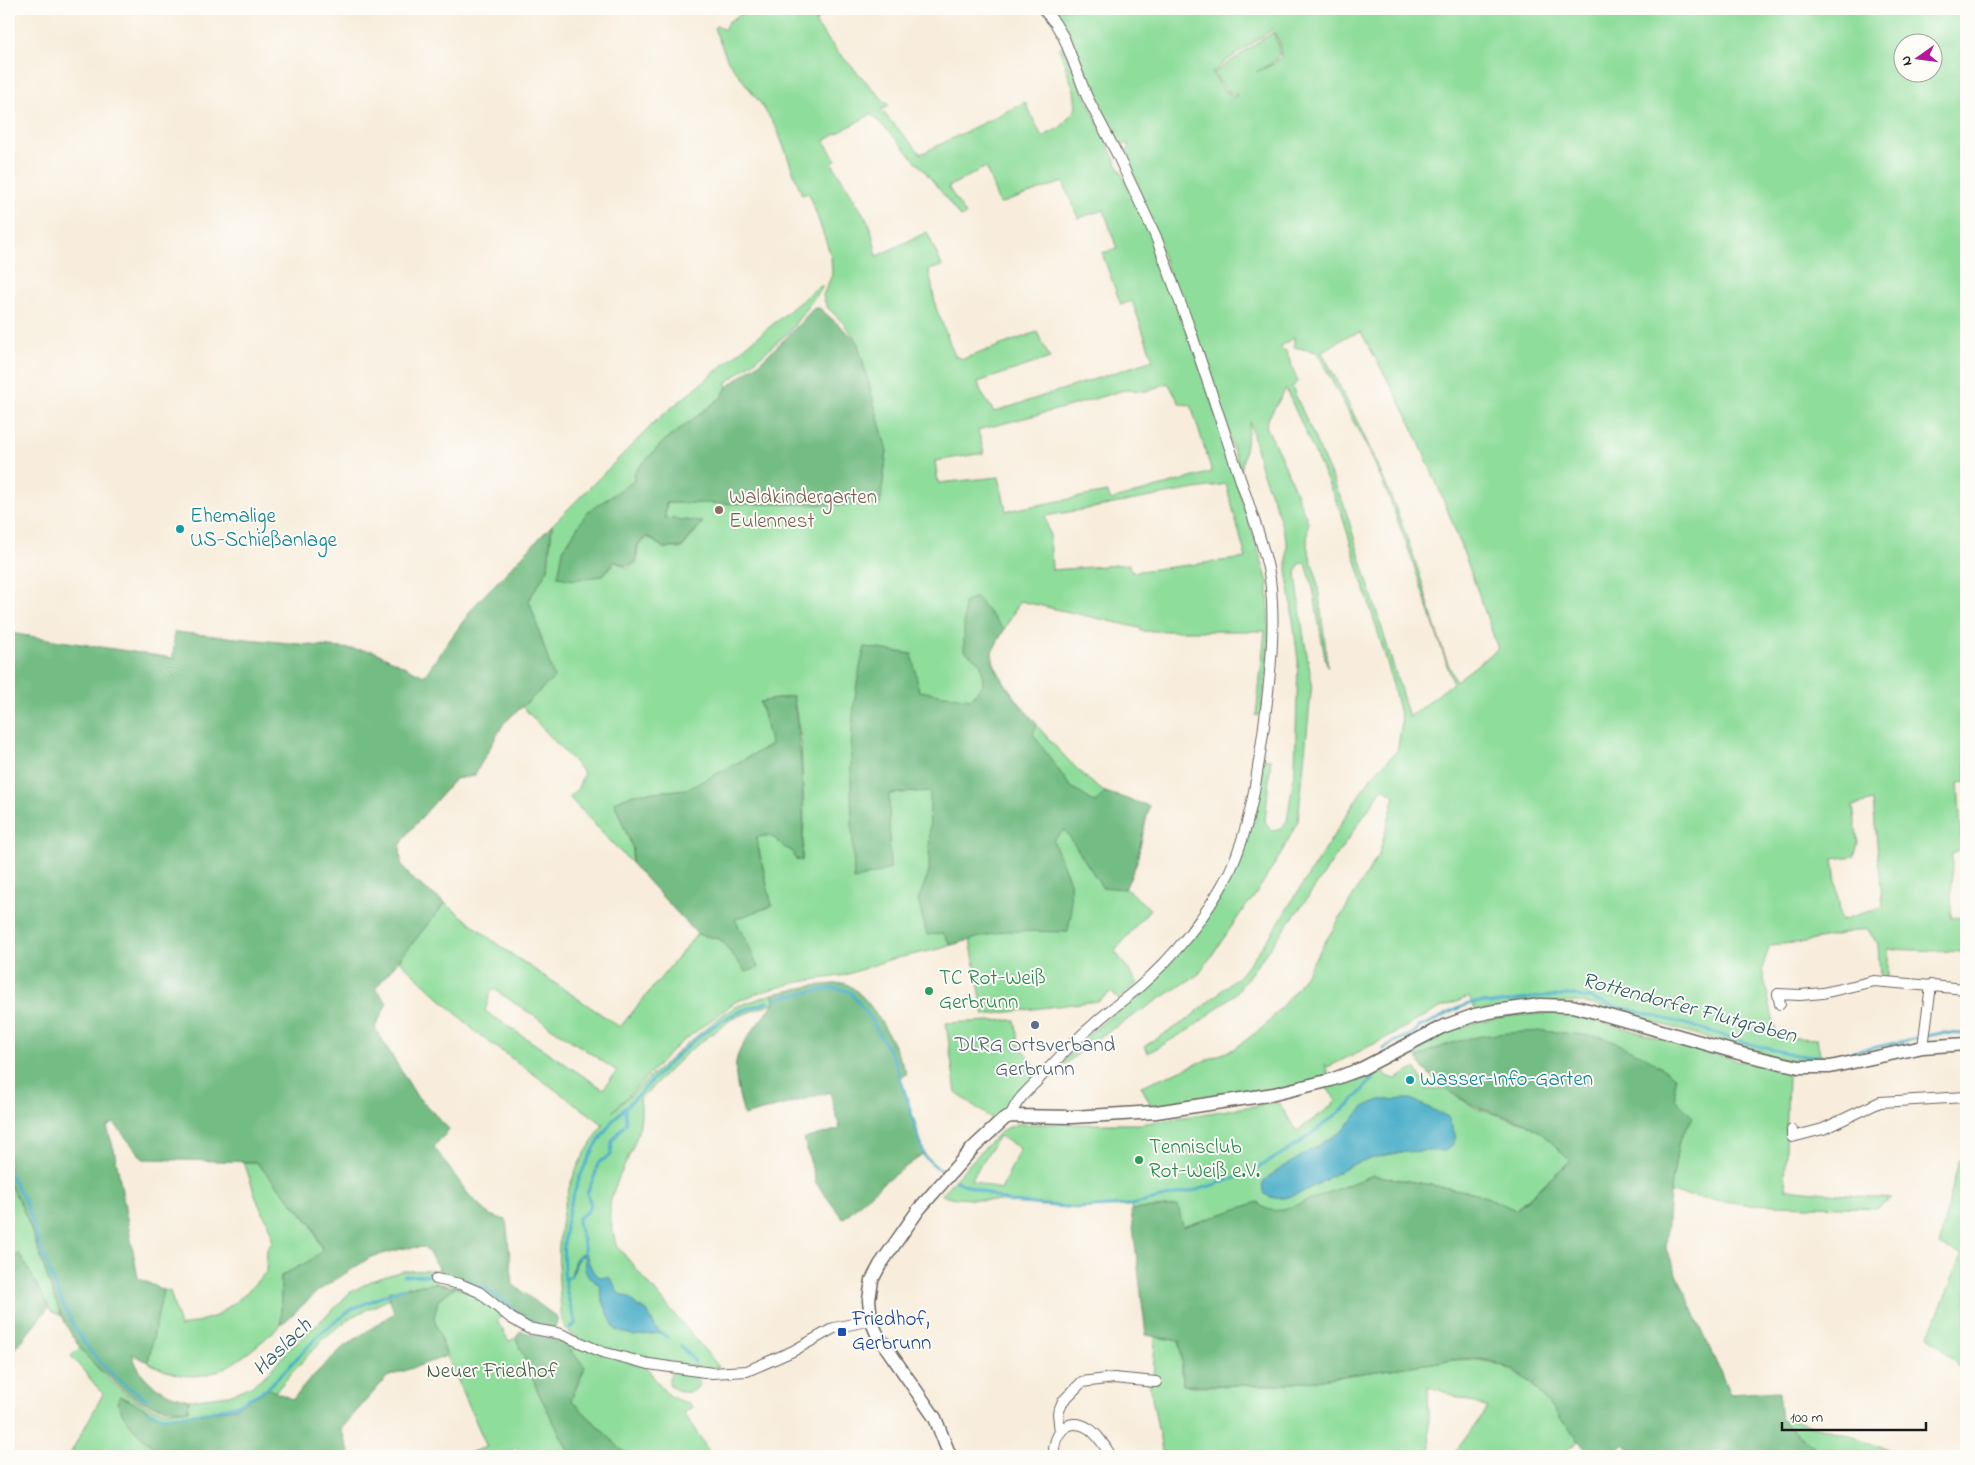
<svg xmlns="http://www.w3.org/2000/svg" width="1975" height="1465" viewBox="0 0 1975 1465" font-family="'Indie Flower',sans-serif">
<rect width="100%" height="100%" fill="#fdfcf7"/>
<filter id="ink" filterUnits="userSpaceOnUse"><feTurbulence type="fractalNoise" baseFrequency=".02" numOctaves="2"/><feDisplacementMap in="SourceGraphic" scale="10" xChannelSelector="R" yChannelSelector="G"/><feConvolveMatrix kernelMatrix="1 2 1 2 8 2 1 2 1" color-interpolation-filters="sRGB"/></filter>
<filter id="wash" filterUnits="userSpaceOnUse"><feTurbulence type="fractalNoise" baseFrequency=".0096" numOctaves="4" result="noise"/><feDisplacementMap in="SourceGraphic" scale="20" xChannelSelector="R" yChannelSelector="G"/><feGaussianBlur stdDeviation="1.12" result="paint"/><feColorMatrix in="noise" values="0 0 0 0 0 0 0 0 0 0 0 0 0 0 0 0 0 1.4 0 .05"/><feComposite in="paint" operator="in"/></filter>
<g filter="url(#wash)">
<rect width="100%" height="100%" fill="#f8eddc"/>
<!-- green -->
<g fill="#8fdd9b" stroke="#567c5c" fill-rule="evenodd">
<path d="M749,9H829L815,23L837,51L889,106L881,110L921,154L1025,102L1042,137L1061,127L1076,108L1074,90L1059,48L1063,46L1113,156L1153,238L1203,375L1268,582L1269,652L1261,714L1256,716L1265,631H1141L1140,628L1020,601L991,653C994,682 1078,777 1105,792C1117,799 1135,801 1149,806L1136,865L1125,888L1150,909L1115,951L1138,983L1119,999L1111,992L1098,1001L984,1015L970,939L939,949L888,960L846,975L799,982L761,992L735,1002L678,1045L612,1112L683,1047L721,1016L735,1007L773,994L774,1003L733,1018L689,1051L640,1099C647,1135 620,1166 611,1199C608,1214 613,1231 616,1245L719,1367L705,1368C672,1363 590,1353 567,1330C560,1322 561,1307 560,1297C556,1254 559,1209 576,1170C583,1154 595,1139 603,1124L478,1034L399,960L445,903L501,947L620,1027L697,934L720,939L746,972L735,919L772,906L756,838C778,830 774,845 791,850L796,859L802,861L804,819L801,741L793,696L760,702L771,745L688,789L634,794L614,802L633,849L631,863L569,797L578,788L584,773L522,706L553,678L529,600L548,568L552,525L658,419L818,287L823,286L789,332L755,361L726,383L727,387L722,397L663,442L634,473V481L588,512L563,550L602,576L616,562L627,568L637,562L638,545L648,537L663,548H682L703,522L665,518L667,503L880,505L887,451L857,341L844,324L828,308L824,300L823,295L832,275L831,256L809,193L802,195L777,129L761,104L728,61L714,28L717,25L724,30L728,22ZM871,114C904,146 934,180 960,217L966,215L948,187L986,167L999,204L1063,182L1078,218L1104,210L1117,249L1102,253L1121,305L1132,301L1153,360L994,412L981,392L978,382L1050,358L1037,332L963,359L955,356L936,308L929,270L942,266L927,232L877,256L870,225L832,163L836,160L824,141ZM1168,383L1180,404L1191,405L1212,472L1111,500L1107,492L1006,511L999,477L938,483L935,461L984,453L978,430L1067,407L1124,390L1146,391ZM1226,484L1246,558L1131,572L1130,564L1052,570L1050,536L1045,516C1105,507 1165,493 1226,484ZM492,988L617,1071L603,1089L485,1011Z"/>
<path d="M1045,9H1966V782L1958,783L1962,850L1952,853L1951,917L1966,918V952L1888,949V976L1880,975L1878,945L1867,928L1805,942L1770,945L1762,969L1777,1037L1817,1039L1822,1066L1802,1065L1595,1005L1575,1002L1476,1011L1469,997L1440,1008L1380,1041L1328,1067L1325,1064L1329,1077L1300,1086L1153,1109L1141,1086L1234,1049L1266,1025L1297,988L1379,854L1395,796L1383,788L1306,900L1236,993L1192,1028L1148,1053L1145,1046L1187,1020L1240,975L1270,936L1361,792L1373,775L1397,751L1402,722L1387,662L1341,512L1286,389L1269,417L1266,426L1282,459L1308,522L1307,546L1317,579L1328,667L1325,659L1313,588L1306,563L1299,564L1296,574L1303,632L1312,683L1298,821L1279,857L1252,900L1245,907L1199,974L1098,1038L1064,1065L1062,1062L1082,1040L1145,987L1228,880L1263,758L1271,759L1265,821L1269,828L1273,831L1281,829L1287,821L1295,769L1298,661L1287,569V542L1275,504L1261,469L1250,422L1241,471L1144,204L1137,181L1124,161L1123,156L1130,147L1127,143L1119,149L1084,81C1081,53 1060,31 1045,9ZM1273,29L1280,44L1281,57L1273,64L1256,72L1272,63L1279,55L1278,44L1273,32L1214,73C1220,82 1226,93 1237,95L1234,97L1223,89L1212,73L1228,60ZM1902,42H1932V72H1902ZM1361,332C1378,364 1398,396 1413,429C1446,501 1472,574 1498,649L1456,681C1437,645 1428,596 1414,558C1390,486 1357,419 1322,352L1346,337ZM1294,337V347L1317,352L1371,455L1388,495L1410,554L1453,683L1409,717L1344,505L1292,387L1298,382L1286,351L1280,347ZM1873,801L1883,907L1841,920L1833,859L1854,856L1858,844L1853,806Z"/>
<path d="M1561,1013L1578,1015L1740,1061L1794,1073L1788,1075L1785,1189L1892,1199L1877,1208L1743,1204L1670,1193L1679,1141L1692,1116L1675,1099L1434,1049L1417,1058L1416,1049C1428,1043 1439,1037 1451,1031C1484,1016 1525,1014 1561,1013Z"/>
<polygon points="1015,1020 1020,1046 1039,1071 997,1117 991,1118 956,1093 946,1023"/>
<path d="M1379,1068L1386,1076L1396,1079L1416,1068L1427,1090L1443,1088L1477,1109L1525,1123L1542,1133L1570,1161L1515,1210L1477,1193L1373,1175L1284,1210C1274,1211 1264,1211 1258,1202L1183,1227L1177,1206L1132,1210L1130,1204L1077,1208L946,1197L941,1194L991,1141L1003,1130L1016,1124H1140L1278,1102L1297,1131L1329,1108L1336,1100L1326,1087ZM999,1136L1020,1148L1001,1190L971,1180Z"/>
<polygon points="1966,1159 1966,1375 1929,1335 1962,1255 1939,1245 1959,1160"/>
<path d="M244,1162H256L311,1224L322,1249L311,1260L281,1276V1325C239,1361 205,1396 148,1362L163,1290L170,1291L180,1327L216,1316L243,1296L266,1272L267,1249L272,1242L271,1229L258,1203Z"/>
<polygon points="9,1185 16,1194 27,1219 61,1316 51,1311 19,1253 10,1261 9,1272 15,1286 9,1294"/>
<path d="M440,1270L436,1283L403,1288L388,1292L390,1299L351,1317L326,1337L308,1355L275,1392L268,1389L234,1408L204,1414L162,1417L117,1402C125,1421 138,1434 154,1448L146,1456H122L116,1452L110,1456H69L103,1394L71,1356L80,1347C101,1374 132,1408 168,1411C174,1411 181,1410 188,1410L189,1400L229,1395L253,1385L268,1373L288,1350L336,1307L349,1293L371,1281L402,1271Z"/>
<polygon points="455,1287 476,1295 502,1316 497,1321 509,1341 516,1338 539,1394 571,1456 522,1456 517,1448 495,1456 459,1456 487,1447 447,1356 433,1318 438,1300"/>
<path d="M1155,1337L1180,1341L1183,1385L1195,1386L1280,1385L1453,1360C1521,1355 1540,1393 1579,1441L1559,1456H1452L1488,1408L1428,1386L1430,1456H1163L1149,1381L1153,1382Z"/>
<path d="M564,1342L647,1367C658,1384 667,1400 689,1403L692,1407L684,1413L712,1456H628L571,1400L585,1367Z"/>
<path d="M675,1371L696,1375L700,1383C694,1397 677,1393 669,1384C669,1377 669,1375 675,1371Z"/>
<path d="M1787,1419C1806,1424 1889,1444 1898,1456H1826L1780,1421Z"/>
</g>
<!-- forest -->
<g fill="#73bc83" stroke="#486c50">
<polygon points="814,308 819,308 824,312 857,341 859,348 887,451 880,505 666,503 665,518 702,522 682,547 664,548 647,536 637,545 636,562 626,566 615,561 602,576 574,580 558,577 563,550 587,512 634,481 634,473 663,442 722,397 727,387 760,362 787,337"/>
<path d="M552,525L548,569L529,600L554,678L504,723L474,776L455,779L408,833L400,846L401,863L411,878L445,903L376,988L387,1003L375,1028L416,1095L449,1129C444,1137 439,1140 434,1147L469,1195L490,1215L506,1220L513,1285L558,1318L554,1330L534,1327L505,1310L437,1277L440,1270L425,1247L405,1248L371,1257L318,1291L281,1325V1276L311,1260L322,1249L312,1224L256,1162L143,1159L114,1123L107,1127L115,1153L138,1278L163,1290L148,1362L132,1354C141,1382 162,1394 189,1400L188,1410C153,1409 135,1402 110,1378C103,1372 96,1366 90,1360C59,1326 50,1281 35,1240C28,1221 21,1201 9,1185V633L173,658L174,632L373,651L424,676L474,606Z"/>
<path d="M976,597L1004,630L992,652C993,678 1021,705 1037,724L1033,734L1070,786L1095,803L1105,792L1149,806L1136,864L1125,889L1102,887L1065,830L1053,840L1070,882L1071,914L1068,932L1004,931L951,945L943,933L927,935L918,900L929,872L930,791L889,794L890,869L854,880C852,803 844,722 865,647L912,654L919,691L971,699L983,684L981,664L964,650V603Z"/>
<path d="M793,696C802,751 805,805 802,861L796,859L791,850C774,845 778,830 756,838L772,906L735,919L759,968L746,972L720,939L697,934L631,863L633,849L614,802L634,794L688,789L771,745L760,702Z"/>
<path d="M845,983C875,999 893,1044 907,1074L900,1076L924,1154L884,1182L843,1219L816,1183L804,1139L840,1129L830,1092L744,1116C740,1098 734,1080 736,1062C738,1045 763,1018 774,1003L773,994L811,986Z"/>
<path d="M1544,1031L1604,1037L1646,1057L1675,1077V1099L1693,1117L1679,1141L1670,1194L1666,1249L1730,1394L1778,1391L1781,1421L1826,1456H1634L1625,1444L1608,1456H1592L1533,1385L1516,1371L1491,1361L1472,1358L1453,1360L1280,1385H1183L1180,1341L1146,1335L1131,1210L1178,1206L1183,1227L1258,1202C1264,1211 1274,1211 1284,1210L1373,1175L1477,1193L1516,1210L1570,1161C1556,1147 1543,1132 1526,1123C1513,1117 1496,1114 1482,1109C1466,1103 1422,1075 1417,1058C1458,1035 1498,1033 1544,1031Z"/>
<polygon points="19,1253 49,1307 9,1357 9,1294 15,1286 9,1272 10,1261"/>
<path d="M436,1283L455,1287L438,1300L434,1318L447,1356L387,1377L341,1429L351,1456H146L154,1448C138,1434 125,1421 117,1402L120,1396L162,1417L204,1414L235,1408L268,1389L293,1399L311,1378L342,1348L394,1313L388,1292L402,1288Z"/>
<polygon points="520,1331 564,1342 585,1367 571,1400 628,1456 571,1456 539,1394 516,1338"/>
</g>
<!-- water -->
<g fill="#48adc8" stroke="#326472">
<path d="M1411,1099L1448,1117L1456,1137L1452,1145L1445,1151C1414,1150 1384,1153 1354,1164C1331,1173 1287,1211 1265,1194L1262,1185L1269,1176L1342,1131L1365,1106L1379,1100Z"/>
<path d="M584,1252C592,1262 589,1279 608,1277L612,1280L618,1293L630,1298L637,1306L647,1311L655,1327L661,1333L634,1336L616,1330C611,1322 599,1295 600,1286C588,1275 583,1276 585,1258L582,1256L576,1262L575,1269L571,1276C575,1263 571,1259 584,1252Z"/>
</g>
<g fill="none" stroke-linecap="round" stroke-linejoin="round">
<!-- stream -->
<g stroke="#48adc8" stroke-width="3">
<polyline points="776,1000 781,997 832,988 849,991 867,1013 895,1061 925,1157 942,1172"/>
<path d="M1383,1049C1388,1046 1393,1042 1398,1040C1406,1036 1414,1036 1419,1027C1438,1022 1471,994 1491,1004L1545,996H1562L1568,994L1576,995L1585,999L1591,997L1596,1001L1689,1025L1757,1046L1796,1055L1830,1057L1941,1033L1966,1034"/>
<path d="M9,1172C14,1182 20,1192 25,1202C31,1216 35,1231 40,1246C64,1312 83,1363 147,1399"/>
<polyline points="956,1181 1009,1202 1077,1208 1131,1205 1200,1189 1248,1174 1298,1144 1350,1104 1375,1076"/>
<path d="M584,1252C586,1239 577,1231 578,1218L587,1212L591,1205L587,1193L595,1175L598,1163L611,1155L612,1141L626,1123L625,1109"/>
<path d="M404,1276C438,1274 463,1275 493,1293C512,1306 520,1320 544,1326"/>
<polyline points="566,1279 571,1276"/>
<path d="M570,1328L576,1323C549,1254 568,1181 611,1123C620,1111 633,1101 643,1090C668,1063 699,1032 732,1015C743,1009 757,1006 768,1002"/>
<polyline points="661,1333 667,1337"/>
<polyline points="681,1346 695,1362"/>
<polyline points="150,1412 162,1417 203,1413 235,1406 267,1389 321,1333 352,1309 403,1288"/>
</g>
</g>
</g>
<g filter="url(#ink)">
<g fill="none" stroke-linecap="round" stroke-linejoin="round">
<defs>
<g id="minor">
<polyline points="1780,1004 1778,994 1800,995 1823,993 1874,981 1966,989"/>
<polyline points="1923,1047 1931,985"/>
<path d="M1011,1116C1015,1101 1028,1090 1038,1080C1056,1060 1074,1041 1094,1024C1108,1011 1124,1000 1138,988C1175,956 1206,916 1229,873C1251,827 1257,776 1264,726C1270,678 1276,627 1270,579C1268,564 1263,549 1259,535L1191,332L1156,237L1117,154L1087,97L1064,38L1055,23L1043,9"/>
<polyline points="1792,1130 1792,1137 1823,1129 1880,1102 1966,1097"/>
<polyline points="436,1279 460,1284 479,1292 511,1318 528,1328 561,1334 602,1352 649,1364 712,1373 747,1371 793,1351 834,1328 871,1320"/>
<polyline points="1060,1432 1058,1413 1063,1401 1082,1382 1114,1378 1156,1382"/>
<path d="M1054,1456C1052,1436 1067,1415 1088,1428C1098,1434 1105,1447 1111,1456"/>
</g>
<polyline id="tertiary" points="950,1456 935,1418 877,1334 871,1320 869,1300 872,1280 880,1265 919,1209 973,1148 1005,1118 1011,1116 1072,1117 1156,1112 1274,1094 1331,1080 1361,1069 1442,1027 1475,1015 1495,1011 1540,1005 1572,1006 1588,1010 1742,1054 1799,1067 1830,1067 1923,1047 1966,1044"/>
</defs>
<!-- minor casing -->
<use href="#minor" stroke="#69655f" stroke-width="12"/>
<!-- tertiary casing -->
<use href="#tertiary" stroke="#69655f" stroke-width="15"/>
<!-- minor -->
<use href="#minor" stroke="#fff" stroke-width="10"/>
<!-- tertiary -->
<use href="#tertiary" stroke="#fff" stroke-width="12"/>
</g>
</g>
<!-- markers -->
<circle fill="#8d6e63" stroke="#fdfcf7" stroke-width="2" cx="719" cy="510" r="5"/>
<g fill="#0f9aa8" stroke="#fdfcf7" stroke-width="2">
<circle cx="180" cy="529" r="5"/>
<circle cx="1410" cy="1080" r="5"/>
</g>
<g fill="#2e9e5b" stroke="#fdfcf7" stroke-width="2">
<circle cx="929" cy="991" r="5"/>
<circle cx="1139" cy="1160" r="5"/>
</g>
<circle fill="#5c6f8a" stroke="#fdfcf7" stroke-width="2" cx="1035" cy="1025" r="5"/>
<rect fill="#1a4fb4" stroke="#fdfcf7" stroke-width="2" x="837" y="1327" width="10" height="10" rx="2.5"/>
<g text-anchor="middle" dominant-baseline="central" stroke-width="4" stroke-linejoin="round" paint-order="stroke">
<!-- education labels -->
<g font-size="21" fill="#785e54" stroke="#fdfcf7" text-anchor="start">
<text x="729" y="498">Waldkindergarten<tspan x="729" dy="24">Eulennest</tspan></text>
</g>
<!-- culture labels -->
<g font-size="21" fill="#0d838f" stroke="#fdfcf7" text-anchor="start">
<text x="190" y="517">Ehemalige<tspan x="190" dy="24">US-Schießanlage</tspan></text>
<text x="1420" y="1080">Wasser-Info-Garten</text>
</g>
<!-- leisure labels -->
<g font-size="21" fill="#27864d" stroke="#fdfcf7" text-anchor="start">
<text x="939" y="979">TC Rot-Weiß<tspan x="939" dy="24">Gerbrunn</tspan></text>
<text x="1149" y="1148">Tennisclub<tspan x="1149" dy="24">Rot-Weiß e.V.</tspan></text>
</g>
<!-- service labels -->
<g font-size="21" fill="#4e5e75" stroke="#fdfcf7">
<text x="1035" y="1046">DLRG Ortsverband<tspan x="1035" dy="24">Gerbrunn</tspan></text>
</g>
<!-- transit labels -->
<g font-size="21" fill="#164399" stroke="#fdfcf7" text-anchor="start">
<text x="852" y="1320">Friedhof,<tspan x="852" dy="24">Gerbrunn</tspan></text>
</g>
<!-- park labels -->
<g font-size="21" fill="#446048" stroke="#fdfcf7">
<text x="492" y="1372">Neuer Friedhof</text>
</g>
<!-- water labels -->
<g font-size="22" font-style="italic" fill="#305d69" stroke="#fdfcf7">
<text transform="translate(1689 1009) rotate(15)">Rottendorfer Flutgraben</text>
<text transform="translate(283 1348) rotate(-44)">Haslach</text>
</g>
</g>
<!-- margin -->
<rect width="1975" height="1465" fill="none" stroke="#fdfcf7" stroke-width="30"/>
<!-- north arrow -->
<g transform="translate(1918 58) rotate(256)"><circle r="24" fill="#fdfcf7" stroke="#a3a29f"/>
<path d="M0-4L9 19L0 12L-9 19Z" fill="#b5179e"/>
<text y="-8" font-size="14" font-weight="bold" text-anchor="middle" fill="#1c1c1c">N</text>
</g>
<!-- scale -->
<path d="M1782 1422v8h144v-8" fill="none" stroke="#1c1c1c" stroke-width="2.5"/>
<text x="1790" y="1422" font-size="15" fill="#1c1c1c" stroke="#fdfcf7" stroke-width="4" paint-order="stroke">100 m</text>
</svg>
